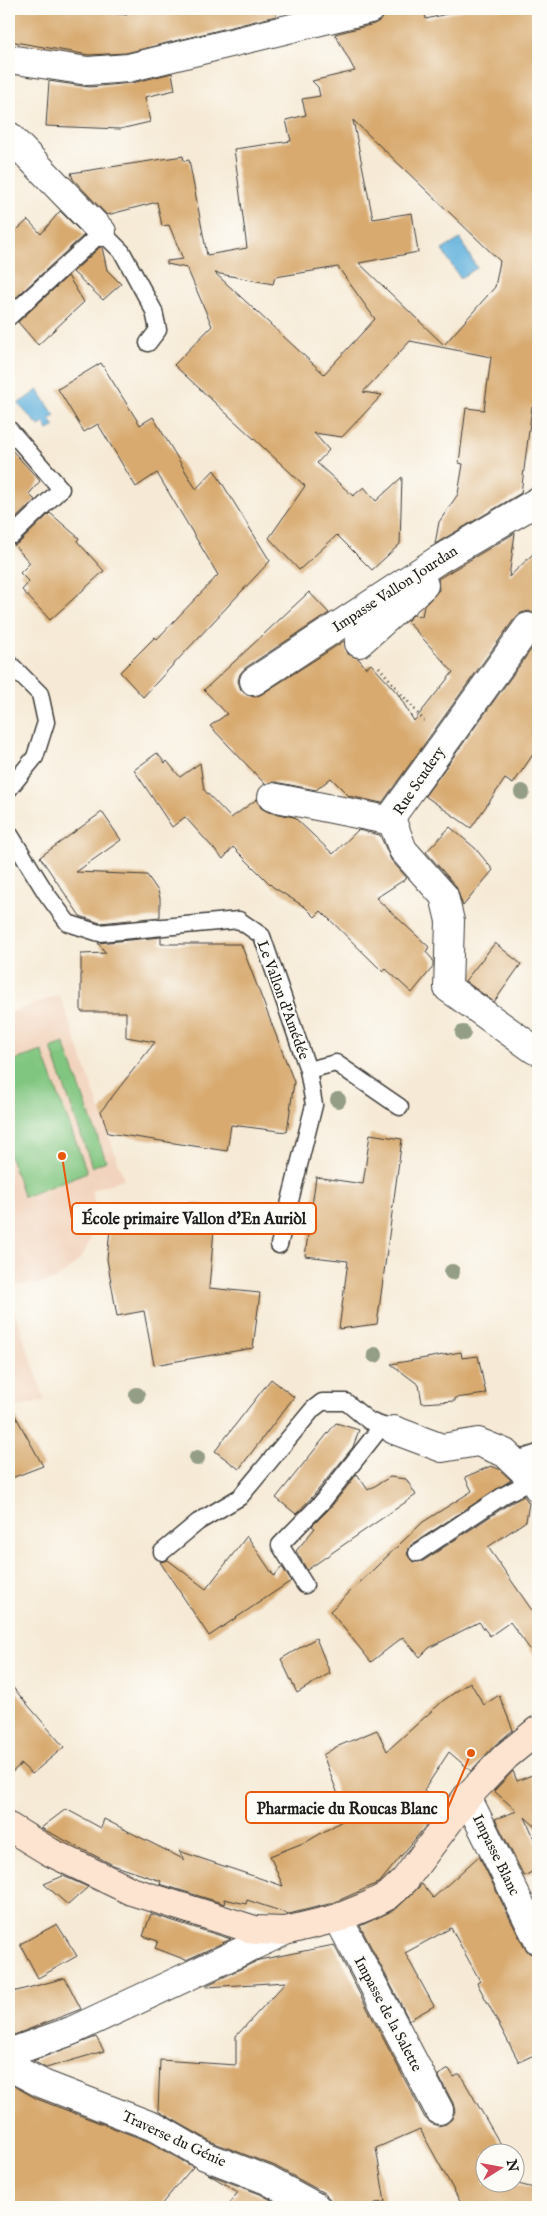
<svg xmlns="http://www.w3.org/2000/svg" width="547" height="2216" viewBox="0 0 547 2216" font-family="'IM FELL English',serif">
<rect width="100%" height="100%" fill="#fdfcf7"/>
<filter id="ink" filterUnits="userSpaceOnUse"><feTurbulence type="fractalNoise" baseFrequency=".02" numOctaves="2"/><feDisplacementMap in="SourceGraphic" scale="10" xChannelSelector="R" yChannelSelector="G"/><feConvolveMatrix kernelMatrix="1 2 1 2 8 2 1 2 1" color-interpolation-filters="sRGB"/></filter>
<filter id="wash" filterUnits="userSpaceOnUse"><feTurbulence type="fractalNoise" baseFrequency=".0096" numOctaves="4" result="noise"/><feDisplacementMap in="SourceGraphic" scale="20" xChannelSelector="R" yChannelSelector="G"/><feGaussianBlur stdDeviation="1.12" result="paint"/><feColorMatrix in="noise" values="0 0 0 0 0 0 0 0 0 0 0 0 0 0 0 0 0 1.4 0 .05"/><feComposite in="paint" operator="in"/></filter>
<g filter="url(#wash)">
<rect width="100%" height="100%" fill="#f6ead6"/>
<!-- built -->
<g fill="#f2d4be">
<polygon points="60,995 124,1179 92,1190 96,1212 92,1235 85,1253 74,1265 55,1280 40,1284 20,1285 9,1283 9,1013"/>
<polygon points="9,1295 45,1400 9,1409"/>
</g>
<!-- green -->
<g fill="#81c680" stroke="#4e714e">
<polygon points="64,1043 106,1161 92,1167 51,1048"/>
<polygon points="42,1051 87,1172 24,1197 9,1154 9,1062"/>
</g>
<!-- water -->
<g fill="#61b1dc" stroke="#3e667c">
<polygon points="460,239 477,268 460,278 442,250"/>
<polygon points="38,390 55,416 49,419 55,426 48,430 44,423 39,426 18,404"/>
</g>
<g id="blocks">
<!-- building -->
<g fill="#d8aa6f" fill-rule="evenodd">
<polygon points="9,9 81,9 127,15 124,9 275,9 276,16 126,53 89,55 9,41"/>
<path d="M385,9H424L426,19L467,9H538V408L532,407L521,493L435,544L439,522L458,494L463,464L459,463L466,408L484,410L491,357L410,341L363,392L382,395L342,437L314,433L329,450L317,463L353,496L364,487L376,501L402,477L400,544L372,570L337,535L299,570L269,538L305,486L174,365L212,326L187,268L167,264V261L183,259L169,225L162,226L157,202L107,215L73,179L71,173L183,156L184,161L189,160L207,255L247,248L234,149L291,141L286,120L306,115L302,99L320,96L318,87L312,81L355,71L335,34L374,24L381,20ZM353,120L500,261L495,287L444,345L359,263L418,252L412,213L373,219ZM338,267L375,319L324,374L215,273L273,284L275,277Z"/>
<polygon points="172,73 175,90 145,97 150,122 120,129 46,126 49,81 89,87 132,83"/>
<polygon points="60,211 84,235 9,304 9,237 28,220 41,234"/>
<polygon points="100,247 102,247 107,270 121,284 103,300 73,272"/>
<polygon points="68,276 84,302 38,345 18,322"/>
<polygon points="101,363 140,425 153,417 196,489 214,470 270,561 143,697 120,672 155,637 157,639 218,575 157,473 136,487 98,424 84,432 58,389"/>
<polygon points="9,447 40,481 29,494 35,500 9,525"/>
<polygon points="50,513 79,538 77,541 104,571 50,620 22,590 29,582 20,573 30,563 14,545 20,542"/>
<polygon points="515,533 509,577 538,549 538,616 529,611 521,613 515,618 382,803 349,796 331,778 316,790 275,782 265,784 210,726 227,714 204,690 309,592 329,613 245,668 240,674 238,681 241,690 247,695 255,697 262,694 344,641 348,654 358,658 366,668 371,664 398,694 414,721 453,672 407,621 413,615 422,616 424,606 439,590 438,579"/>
<polygon points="538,640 538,747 513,784 505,779 471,828 425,796"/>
<polygon points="157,753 165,763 167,761 180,777 200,763 204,790 231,818 257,799 261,808 268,812 294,817 333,854 358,830 380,835 391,860 407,878 376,898 429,947 426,952 433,960 433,967 412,993 386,969 383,972 321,911 315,917 305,907 273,887 233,847 223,859 185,817 172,827 134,770"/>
<polygon points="102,812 121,840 76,872 147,875 158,891 160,898 160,917 100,923 80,916 40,857"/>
<polygon points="450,827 475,848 493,870 463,906 456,886 426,852"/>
<polygon points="161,937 161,944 241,944 294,1082 287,1132 231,1125 227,1151 108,1133 101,1111 155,1042 126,1037 126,1012 81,1012 81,954 106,953 98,943"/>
<polygon points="495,943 521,964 494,1002 465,981"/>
<polygon points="370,1134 402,1139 377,1324 339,1329 348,1261 305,1256 316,1177 363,1184"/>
<polygon points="191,1203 216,1206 209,1288 260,1293 253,1348 154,1365 144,1311 117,1316 107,1259 112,1209 190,1215"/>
<polygon points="461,1352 462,1358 478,1356 486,1394 455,1398 455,1401 422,1403 419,1385 391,1364"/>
<polygon points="271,1379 294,1397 239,1469 215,1451"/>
<polygon points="9,1404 43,1466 9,1479"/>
<polygon points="336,1423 359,1430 353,1447 314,1495 296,1514 276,1498"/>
<polygon points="491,1466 499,1469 511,1480 411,1545 407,1554 413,1562 423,1561 509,1504 524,1496 529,1503 526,1521 488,1547 538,1619 538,1660 510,1622 490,1636 479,1622 429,1648 420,1657 403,1637 371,1662 330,1611 423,1522 472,1491 465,1477"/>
<polygon points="357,1474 368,1490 390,1477 406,1479 416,1495 307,1570 296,1551 315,1528 312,1526 330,1508"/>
<polygon points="247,1536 274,1576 282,1567 291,1581 209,1636 160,1562 168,1560 206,1589"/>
<polygon points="316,1638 330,1673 297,1693 281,1659"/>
<polygon points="470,1682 484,1705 499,1695 513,1730 495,1745 471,1771 449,1752 424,1790 436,1813 429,1822 380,1882 333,1903 289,1914 247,1900 246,1904 224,1899 225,1904 160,1884 161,1881 113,1865 41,1828 66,1809 101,1828 104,1819 185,1860 179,1851 283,1886 270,1856 308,1841 347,1818 323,1755 336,1747 377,1730 387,1751 444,1700"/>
<polygon points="9,1683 64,1747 32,1774 21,1764 9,1775"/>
<polygon points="513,1771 517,1781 532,1775 538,1790 538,1829 525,1817 538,1847 538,1869 524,1876 495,1819 517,1811 494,1791"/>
<polygon points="479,1856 524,1947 529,1953 535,1955 538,1961 538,2053 519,2062 477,1983 480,1981 451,1928 405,1953 434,2006 409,2020 360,1926 396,1909 422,1884 433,1898"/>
<polygon points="63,1876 88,1887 68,1905 44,1884"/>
<polygon points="151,1914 231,1939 186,1960 155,1948 158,1941 143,1936"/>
<polygon points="57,1924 77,1956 38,1978 20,1944"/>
<polygon points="334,1945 425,2118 431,2123 438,2126 446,2124 452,2119 455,2111 453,2103 438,2075 449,2069 454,2077 460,2074 506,2154 484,2154 484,2184 514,2183 538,2189 538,2207 463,2207 420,2129 376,2148 385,2202 375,2203 376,2207 332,2207 330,2199 324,2193 275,2166 212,2142 158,2111 160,2060 236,2065 236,2036 286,1982 207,1987 207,1985 259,1960"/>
<polygon points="65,1978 81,2009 9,2037 9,1993"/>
<polygon points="96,2037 104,2051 46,2068 33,2061"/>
<polygon points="9,2083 37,2099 150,2142 193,2167 159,2207 9,2207"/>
<polygon points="208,2174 260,2194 284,2207 227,2207 238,2192"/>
</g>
</g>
</g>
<g filter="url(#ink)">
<use href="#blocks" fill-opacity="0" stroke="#3d3b38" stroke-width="1"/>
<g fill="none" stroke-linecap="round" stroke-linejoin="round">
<defs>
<g id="lane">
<polyline points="9,317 102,232 122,252 154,311 158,330 148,343"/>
<polyline points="9,429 61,489 13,535"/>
<polyline points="9,663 40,694 46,722 35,757 9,789"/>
<polyline points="9,833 46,893 68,923 99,933 239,920 262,936 308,1070 314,1105 279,1245"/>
<polyline points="308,1070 336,1063 400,1107"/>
<polyline points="513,1461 538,1453"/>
<polyline points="162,1552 198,1522 240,1497 313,1409 322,1402 346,1402 369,1421 394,1430"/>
<polyline points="417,1553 504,1495 533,1480"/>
<polyline points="305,1585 280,1545 322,1502 382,1426"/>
</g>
<g id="street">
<polyline points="9,59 88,71 128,68 370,9"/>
<polyline points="9,136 102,232"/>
<polyline points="528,627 394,813 392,821 403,850 444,896 450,921 448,988 535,1050 538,1050"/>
<polyline points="359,643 424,585"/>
<polyline points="254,681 438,560 538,501"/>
<polyline points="272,797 392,821"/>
<polyline points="394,1430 442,1448 478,1442 505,1453 533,1480 538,1488"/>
<polyline points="467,1797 538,1940"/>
<polyline points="338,1918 439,2110"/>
<polyline points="9,2053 71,2031 285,1931"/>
<polyline points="9,2057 18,2071 43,2084 157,2128 205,2156 267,2180 316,2207"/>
</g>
<polyline id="secondary" points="9,1827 50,1852 131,1891 255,1930 285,1931 338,1918 370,1905 389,1895 404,1881 467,1797 506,1756 538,1730"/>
</defs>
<!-- lane casing -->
<use href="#lane" stroke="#3d3b38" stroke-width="19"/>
<!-- street casing -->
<use href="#street" stroke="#3d3b38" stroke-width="30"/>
<!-- secondary casing -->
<use href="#secondary" stroke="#3d3b38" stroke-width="30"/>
<!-- path -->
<polyline stroke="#3d3b38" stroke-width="3" stroke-dasharray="1 4" stroke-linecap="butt" points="379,667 424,721"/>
<!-- lane -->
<use href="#lane" stroke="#fff" stroke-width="16"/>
<!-- street -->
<use href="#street" stroke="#fff" stroke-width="28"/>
<!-- secondary -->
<use href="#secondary" stroke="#fde4d1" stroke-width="28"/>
</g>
<!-- trees -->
<g fill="#949e86">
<circle cx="522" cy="792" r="8"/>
<circle cx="463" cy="1033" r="8"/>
<circle cx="338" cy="1100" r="8"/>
<circle cx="452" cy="1272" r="8"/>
<circle cx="375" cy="1355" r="8"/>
<circle cx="137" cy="1395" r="8"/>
<circle cx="197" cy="1458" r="8"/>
</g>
</g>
<g text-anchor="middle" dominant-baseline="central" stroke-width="4" stroke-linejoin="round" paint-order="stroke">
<!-- street labels -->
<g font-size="15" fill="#1c1c1c" stroke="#fdfcf7">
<text transform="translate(395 589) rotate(-33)">Impasse Vallon Jourdan</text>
<text transform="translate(419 781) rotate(-56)">Rue Scudery</text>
<text transform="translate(283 1000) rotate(70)">Le Vallon d'Amédée</text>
<text transform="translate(496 1855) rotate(64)">Impasse Blanc</text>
<text transform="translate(388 2014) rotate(62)">Impasse de la Salette</text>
<text transform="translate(174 2139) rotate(25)">Traverse du Génie</text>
</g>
</g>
<!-- callouts -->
<path fill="none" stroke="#e8590c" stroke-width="2" d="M62 1156L72 1219M471 1753L448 1808"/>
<g fill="#e8590c" stroke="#fdfcf7" stroke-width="2">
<circle cx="62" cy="1156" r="5"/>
<circle cx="471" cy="1753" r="5"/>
</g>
<g fill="#fdfcf7" stroke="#e8590c" stroke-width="2">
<rect x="72" y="1203" width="244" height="31" rx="5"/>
<rect x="246" y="1792" width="202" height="31" rx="5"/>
</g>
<g font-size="16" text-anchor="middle" font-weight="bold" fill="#1c1c1c">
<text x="194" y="1224">École primaire Vallon d'En Auriòl</text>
<text x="347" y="1814">Pharmacie du Roucas Blanc</text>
</g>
<!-- margin -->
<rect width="547" height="2216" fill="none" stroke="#fdfcf7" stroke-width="30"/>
<!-- north arrow -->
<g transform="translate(500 2168) rotate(79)"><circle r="24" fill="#fdfcf7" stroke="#a3a29f"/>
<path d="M0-4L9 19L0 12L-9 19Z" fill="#d1495b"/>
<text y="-8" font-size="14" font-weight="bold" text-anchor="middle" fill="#1c1c1c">N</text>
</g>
</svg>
